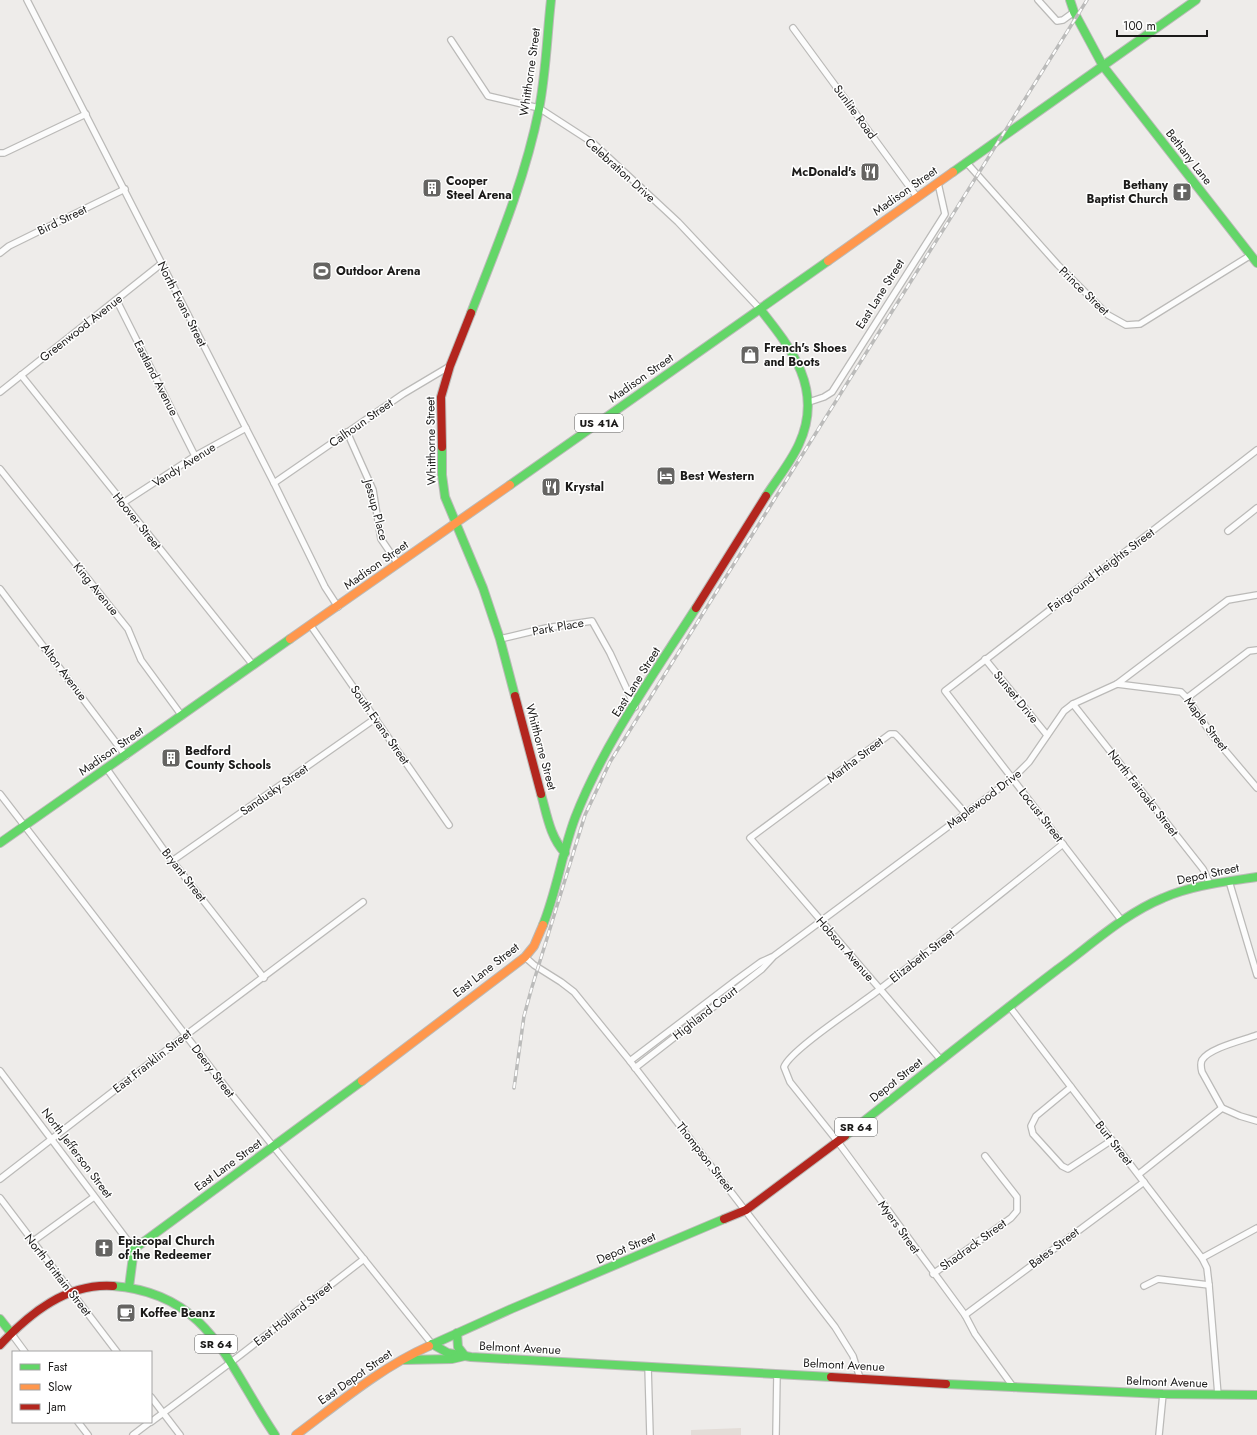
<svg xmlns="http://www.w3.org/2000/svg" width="1257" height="1435" viewBox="0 0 1257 1435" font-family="Jost,sans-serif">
<rect width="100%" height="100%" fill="#eeecea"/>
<!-- built -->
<polygon fill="#e3ddd8" points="741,1428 741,1435 691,1435 691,1430"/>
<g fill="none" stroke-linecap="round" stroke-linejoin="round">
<defs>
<g id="street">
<polyline points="27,0 274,483 325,587 338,607"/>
<polyline points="1038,0 1057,21 1063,20 1074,12"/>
<polyline points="793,28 917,197"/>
<polyline points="451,40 488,96 539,108 593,143 678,222 760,309"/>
<polyline points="0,153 4,153 86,114"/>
<polyline points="966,162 1058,265 1108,315 1126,325 1140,324 1251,255"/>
<polyline points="0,253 9,246 125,189"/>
<polyline points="117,301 195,456"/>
<polyline points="21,375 253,665"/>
<polyline points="0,392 161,264"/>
<polyline points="809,402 824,397 832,392 945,214 938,183"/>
<polyline points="347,432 373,490 381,539 398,564"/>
<polyline points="0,469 128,629 141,660 182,716"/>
<polyline points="274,483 403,394 450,366"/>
<polyline points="123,503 195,456 246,428"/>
<polyline points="1228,531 1257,508"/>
<polyline points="0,589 126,756"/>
<polyline points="311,626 449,825"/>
<polyline points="500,639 546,628 592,621 610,653 635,707"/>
<polyline points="985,659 1047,735"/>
<polyline points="1117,684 1181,692 1187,698 1212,735 1257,788"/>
<polyline points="1187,698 1249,651 1257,650"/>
<polyline points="1073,704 1203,869 1210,884"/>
<polyline points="107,769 166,853 264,978"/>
<polyline points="0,794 224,1085 432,1344"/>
<polyline points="172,861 376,718"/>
<polyline points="1229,881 1257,975"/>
<polyline points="1122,921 945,691 1257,450"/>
<polyline points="525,957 534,965 561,982 574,992 630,1061 835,1327 853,1356 860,1378"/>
<polyline points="1009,1006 1202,1258 1207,1268 1209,1285 1218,1395"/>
<path d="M1257,1035C1244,1040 1209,1048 1202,1060C1200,1064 1201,1068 1202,1072L1222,1108L1240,1116L1257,1121"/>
<polyline points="941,1060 750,838 890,734 895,734 899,738 966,814"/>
<polyline points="630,1061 735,981 761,962 772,957"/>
<polyline points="635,1068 762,969 774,956 1012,779 1029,762 1064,711 1073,704 1117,684 1228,600 1257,595"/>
<polyline points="0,1071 134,1249"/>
<polyline points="1071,1087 1036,1116 1031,1126 1033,1134 1062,1166 1068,1169 1112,1140"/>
<polyline points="1139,1174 1222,1108"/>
<polyline points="0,1179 186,1035 363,902"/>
<polyline points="0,1198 117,1352"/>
<polyline points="32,1242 94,1197"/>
<polyline points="1202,1258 1257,1228"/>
<polyline points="933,1274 1011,1218 1017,1211 1017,1197 985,1156"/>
<polyline points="1144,1286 1158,1279 1209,1285"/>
<polyline points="965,1315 1144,1182"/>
<polyline points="11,1333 25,1352"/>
<polyline points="648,1366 650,1435"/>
<path d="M1014,1388L975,1334L965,1315L838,1142L790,1082L784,1067C790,1050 861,1004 880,989C941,942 1002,893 1063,844"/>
<polyline points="151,1397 180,1435"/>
<polyline points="78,1422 88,1435"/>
<polyline points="151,1422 230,1363 364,1259"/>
<polyline points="133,1435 150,1422"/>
<polyline points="776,1435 777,1374"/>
<polyline points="1159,1435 1163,1394"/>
</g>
<g id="fast">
<polyline points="1070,0 1074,12 1103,66 1257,263"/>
<polyline points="953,172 1196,0"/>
<path d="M760,309C792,349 824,390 799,444C791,462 777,479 766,496"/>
<path d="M471,313C497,246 525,180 539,109C546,73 547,36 551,0"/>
<polyline points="442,447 442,475 445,497 483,588 500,639 515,696"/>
<polyline points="510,485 828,261"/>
<path d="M541,794C547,815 550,837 565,853"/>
<polyline points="0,843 290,639"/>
<path d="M543,925C557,890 562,853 575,818C603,745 654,674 696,608"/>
<path d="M845,1136C916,1080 986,1024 1058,969C1091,945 1124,914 1163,898C1192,885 1225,882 1257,877"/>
<path d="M113,1286C210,1293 228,1366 275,1435"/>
<polyline points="129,1287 134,1249 362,1081"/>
<polyline points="0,1319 11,1333"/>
<polyline points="432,1344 448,1353 471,1357 831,1377"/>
<polyline points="429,1346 511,1309 724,1219"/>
<polyline points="403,1360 452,1359 465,1356 458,1347 457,1333"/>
<polyline points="946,1384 1163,1394 1257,1395"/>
</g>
<g id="slow">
<polyline points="828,261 953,172"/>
<polyline points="290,639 510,485"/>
<polyline points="362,1081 525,957 534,946 543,925"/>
<path d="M296,1435C339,1403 380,1368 429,1346"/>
</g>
<g id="jam">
<polyline points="442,447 441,397 450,366 471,313"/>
<polyline points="696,608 766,496"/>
<polyline points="515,696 541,794"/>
<polyline points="724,1219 746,1210 845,1136"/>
<path d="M0,1345C30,1313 67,1283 113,1286"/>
<polyline points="831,1377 946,1384"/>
</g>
</defs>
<!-- street casing -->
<use href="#street" stroke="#bbbab8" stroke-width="8"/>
<!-- fast casing -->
<use href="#fast" stroke="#bbbab8" stroke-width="10"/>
<!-- slow casing -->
<use href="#slow" stroke="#bbbab8" stroke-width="10"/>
<!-- jam casing -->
<use href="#jam" stroke="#bbbab8" stroke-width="10"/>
<!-- street -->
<use href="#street" stroke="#fcfcfc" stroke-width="5.5"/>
<!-- fast -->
<use href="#fast" stroke="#63d668" stroke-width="8"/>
<!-- slow -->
<use href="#slow" stroke="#ff974d" stroke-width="8"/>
<!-- jam -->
<use href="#jam" stroke="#b3261e" stroke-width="8"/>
<defs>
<polyline id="rail" points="514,1088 524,1016 532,987 585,815 610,762 1087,0"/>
</defs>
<!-- rail casing -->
<use href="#rail" stroke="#bbbbba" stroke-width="3.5"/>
<!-- rail -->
<use href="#rail" stroke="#fff" stroke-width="2" stroke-dasharray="6" stroke-linecap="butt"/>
</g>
<!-- icons -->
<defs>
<symbol id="restaurant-square" viewBox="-11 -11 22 22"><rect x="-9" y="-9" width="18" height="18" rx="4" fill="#656462" stroke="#fff"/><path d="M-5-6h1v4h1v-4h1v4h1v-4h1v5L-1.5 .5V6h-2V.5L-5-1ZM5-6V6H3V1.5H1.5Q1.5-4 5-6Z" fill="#fff"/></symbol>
<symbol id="building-square" viewBox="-11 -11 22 22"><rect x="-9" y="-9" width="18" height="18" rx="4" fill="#656462" stroke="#fff"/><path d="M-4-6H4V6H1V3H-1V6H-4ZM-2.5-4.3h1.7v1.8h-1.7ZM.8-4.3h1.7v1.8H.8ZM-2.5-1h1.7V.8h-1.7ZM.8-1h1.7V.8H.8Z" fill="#fff"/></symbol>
<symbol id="church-square" viewBox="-11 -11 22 22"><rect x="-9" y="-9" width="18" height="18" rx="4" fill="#656462" stroke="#fff"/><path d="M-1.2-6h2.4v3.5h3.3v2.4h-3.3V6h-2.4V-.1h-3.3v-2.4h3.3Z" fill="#fff"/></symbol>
<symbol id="stadium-square" viewBox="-11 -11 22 22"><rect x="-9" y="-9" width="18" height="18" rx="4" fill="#656462" stroke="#fff"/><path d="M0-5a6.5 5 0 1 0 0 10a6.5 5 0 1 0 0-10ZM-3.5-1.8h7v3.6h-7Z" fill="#fff"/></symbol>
<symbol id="shop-square" viewBox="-11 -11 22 22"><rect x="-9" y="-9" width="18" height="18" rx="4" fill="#656462" stroke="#fff"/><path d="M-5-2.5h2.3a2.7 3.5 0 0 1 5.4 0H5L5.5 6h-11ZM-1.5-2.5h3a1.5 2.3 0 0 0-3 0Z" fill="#fff"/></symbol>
<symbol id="hotel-square" viewBox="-11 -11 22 22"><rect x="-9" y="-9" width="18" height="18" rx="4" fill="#656462" stroke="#fff"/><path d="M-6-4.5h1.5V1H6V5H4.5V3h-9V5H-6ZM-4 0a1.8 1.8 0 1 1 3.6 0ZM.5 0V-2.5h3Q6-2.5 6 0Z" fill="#fff"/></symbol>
<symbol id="cafe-square" viewBox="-11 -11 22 22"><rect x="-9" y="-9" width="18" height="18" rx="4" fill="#656462" stroke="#fff"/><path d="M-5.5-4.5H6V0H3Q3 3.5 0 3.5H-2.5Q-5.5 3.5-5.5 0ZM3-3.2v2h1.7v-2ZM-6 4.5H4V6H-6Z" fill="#fff"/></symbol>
</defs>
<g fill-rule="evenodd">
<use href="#restaurant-square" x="859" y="161" width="22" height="22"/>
<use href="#building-square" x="421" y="177" width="22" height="22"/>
<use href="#church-square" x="1171" y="181" width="22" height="22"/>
<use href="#stadium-square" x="311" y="260" width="22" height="22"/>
<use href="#shop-square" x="739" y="344" width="22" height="22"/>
<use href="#hotel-square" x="655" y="465" width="22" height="22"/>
<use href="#restaurant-square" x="540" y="476" width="22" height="22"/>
<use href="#building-square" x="160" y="747" width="22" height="22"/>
<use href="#church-square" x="93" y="1237" width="22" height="22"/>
<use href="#cafe-square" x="115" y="1302" width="22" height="22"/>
</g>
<g text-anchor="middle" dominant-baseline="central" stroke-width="3" stroke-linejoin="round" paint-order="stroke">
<!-- shield labels -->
<g fill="#fff" stroke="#5f5f5e" stroke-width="1">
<rect x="575" y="414" width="48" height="18" rx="3"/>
<rect x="835" y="1118" width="42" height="18" rx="3"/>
<rect x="195" y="1335" width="42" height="18" rx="3"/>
</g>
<g font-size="11" font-weight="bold" fill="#1b1a19">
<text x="599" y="423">US 41A</text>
<text x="856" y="1127">SR 64</text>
<text x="216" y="1344">SR 64</text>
</g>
<!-- street labels -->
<g font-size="12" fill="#1b1a19" stroke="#fff">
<text transform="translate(530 72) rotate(-82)">Whitthorne Street</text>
<text transform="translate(855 112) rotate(54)">Sunlite Road</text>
<text transform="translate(1189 157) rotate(52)">Bethany Lane</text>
<text transform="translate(620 170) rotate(42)">Celebration Drive</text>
<text transform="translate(905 191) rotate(-35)">Madison Street</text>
<text transform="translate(62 220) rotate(-26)">Bird Street</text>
<text transform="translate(1084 291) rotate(44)">Prince Street</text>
<text transform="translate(880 294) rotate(-58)">East Lane Street</text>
<text transform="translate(182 304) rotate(63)">North Evans Street</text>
<text transform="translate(81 328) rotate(-38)">Greenwood Avenue</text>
<text transform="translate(156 378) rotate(63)">Eastland Avenue</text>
<text transform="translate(641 378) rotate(-35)">Madison Street</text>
<text transform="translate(361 423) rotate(-35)">Calhoun Street</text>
<text transform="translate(431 441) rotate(-91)">Whitthorne Street</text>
<text transform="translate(184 465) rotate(-32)">Vandy Avenue</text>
<text transform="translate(376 510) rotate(75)">Jessup Place</text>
<text transform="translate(137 521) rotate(51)">Hoover Street</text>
<text transform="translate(376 565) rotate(-35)">Madison Street</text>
<text transform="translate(1101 570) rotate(-37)">Fairground Heights Street</text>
<text transform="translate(96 589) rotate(51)">King Avenue</text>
<text transform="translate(558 627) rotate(-10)">Park Place</text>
<text transform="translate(64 672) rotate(53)">Alton Avenue</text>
<text transform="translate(636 682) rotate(-58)">East Lane Street</text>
<text transform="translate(1016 697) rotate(51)">Sunset Drive</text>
<text transform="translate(1206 724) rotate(53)">Maple Street</text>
<text transform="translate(380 725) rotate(55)">South Evans Street</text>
<text transform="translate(541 747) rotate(75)">Whitthorne Street</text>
<text transform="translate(111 751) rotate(-35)">Madison Street</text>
<text transform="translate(855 760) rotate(-37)">Martha Street</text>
<text transform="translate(274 790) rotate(-35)">Sandusky Street</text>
<text transform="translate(1143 793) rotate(52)">North Fairoaks Street</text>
<text transform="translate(984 799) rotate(-37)">Maplewood Drive</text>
<text transform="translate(1041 815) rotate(52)">Locust Street</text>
<text transform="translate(1208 874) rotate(-12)">Depot Street</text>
<text transform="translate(184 875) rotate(52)">Bryant Street</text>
<text transform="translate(845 949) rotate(49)">Hobson Avenue</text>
<text transform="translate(922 956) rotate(-38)">Elizabeth Street</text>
<text transform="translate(486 970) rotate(-38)">East Lane Street</text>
<text transform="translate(705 1013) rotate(-38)">Highland Court</text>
<text transform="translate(152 1061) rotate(-38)">East Franklin Street</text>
<text transform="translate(213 1071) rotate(53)">Deery Street</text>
<text transform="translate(896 1080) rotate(-38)">Depot Street</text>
<text transform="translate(1114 1143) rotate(52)">Burt Street</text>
<text transform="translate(77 1153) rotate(53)">North Jefferson Street</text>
<text transform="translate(705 1157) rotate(52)">Thompson Street</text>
<text transform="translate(228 1165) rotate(-36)">East Lane Street</text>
<text transform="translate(899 1227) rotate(54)">Myers Street</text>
<text transform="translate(973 1245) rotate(-36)">Shadrack Street</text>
<text transform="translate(626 1248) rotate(-23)">Depot Street</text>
<text transform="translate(1054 1248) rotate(-37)">Bates Street</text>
<text transform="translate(58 1275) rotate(52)">North Brittain Street</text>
<text transform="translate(293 1314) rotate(-38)">East Holland Street</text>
<text transform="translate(520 1348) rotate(3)">Belmont Avenue</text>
<text transform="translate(844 1365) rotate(3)">Belmont Avenue</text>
<text transform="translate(355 1377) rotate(-35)">East Depot Street</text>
<text transform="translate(1167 1382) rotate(2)">Belmont Avenue</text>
</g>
<!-- poi labels -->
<g font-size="12" font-weight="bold" fill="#1b1a19" stroke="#fff" text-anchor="start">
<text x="856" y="172" text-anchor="end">McDonald's</text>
<text x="446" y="181">Cooper<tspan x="446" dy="14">Steel Arena</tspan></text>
<text x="1168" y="185" text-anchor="end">Bethany<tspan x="1168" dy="14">Baptist Church</tspan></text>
<text x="336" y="271">Outdoor Arena</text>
<text x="764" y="348">French's Shoes<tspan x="764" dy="14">and Boots</tspan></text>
<text x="680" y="476">Best Western</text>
<text x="565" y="487">Krystal</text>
<text x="185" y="751">Bedford<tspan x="185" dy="14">County Schools</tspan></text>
<text x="118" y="1241">Episcopal Church<tspan x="118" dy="14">of the Redeemer</tspan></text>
<text x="140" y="1313">Koffee Beanz</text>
</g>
</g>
<!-- legend -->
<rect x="12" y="1351" width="140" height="72" fill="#ffffff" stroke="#a4a3a3"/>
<rect x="20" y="1364" width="20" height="6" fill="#63d668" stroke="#a4a3a3"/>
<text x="48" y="1371" font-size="12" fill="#1b1a19">Fast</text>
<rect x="20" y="1384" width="20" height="6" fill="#ff974d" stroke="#a4a3a3"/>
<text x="48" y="1391" font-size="12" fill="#1b1a19">Slow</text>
<rect x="20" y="1404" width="20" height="6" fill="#b3261e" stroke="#a4a3a3"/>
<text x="48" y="1411" font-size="12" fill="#1b1a19">Jam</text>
<!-- scale -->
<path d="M1117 30v6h90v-6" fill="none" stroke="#1b1a19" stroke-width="2"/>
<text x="1123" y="30" font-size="12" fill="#1b1a19" stroke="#ffffff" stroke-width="3" paint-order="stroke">100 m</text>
</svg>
